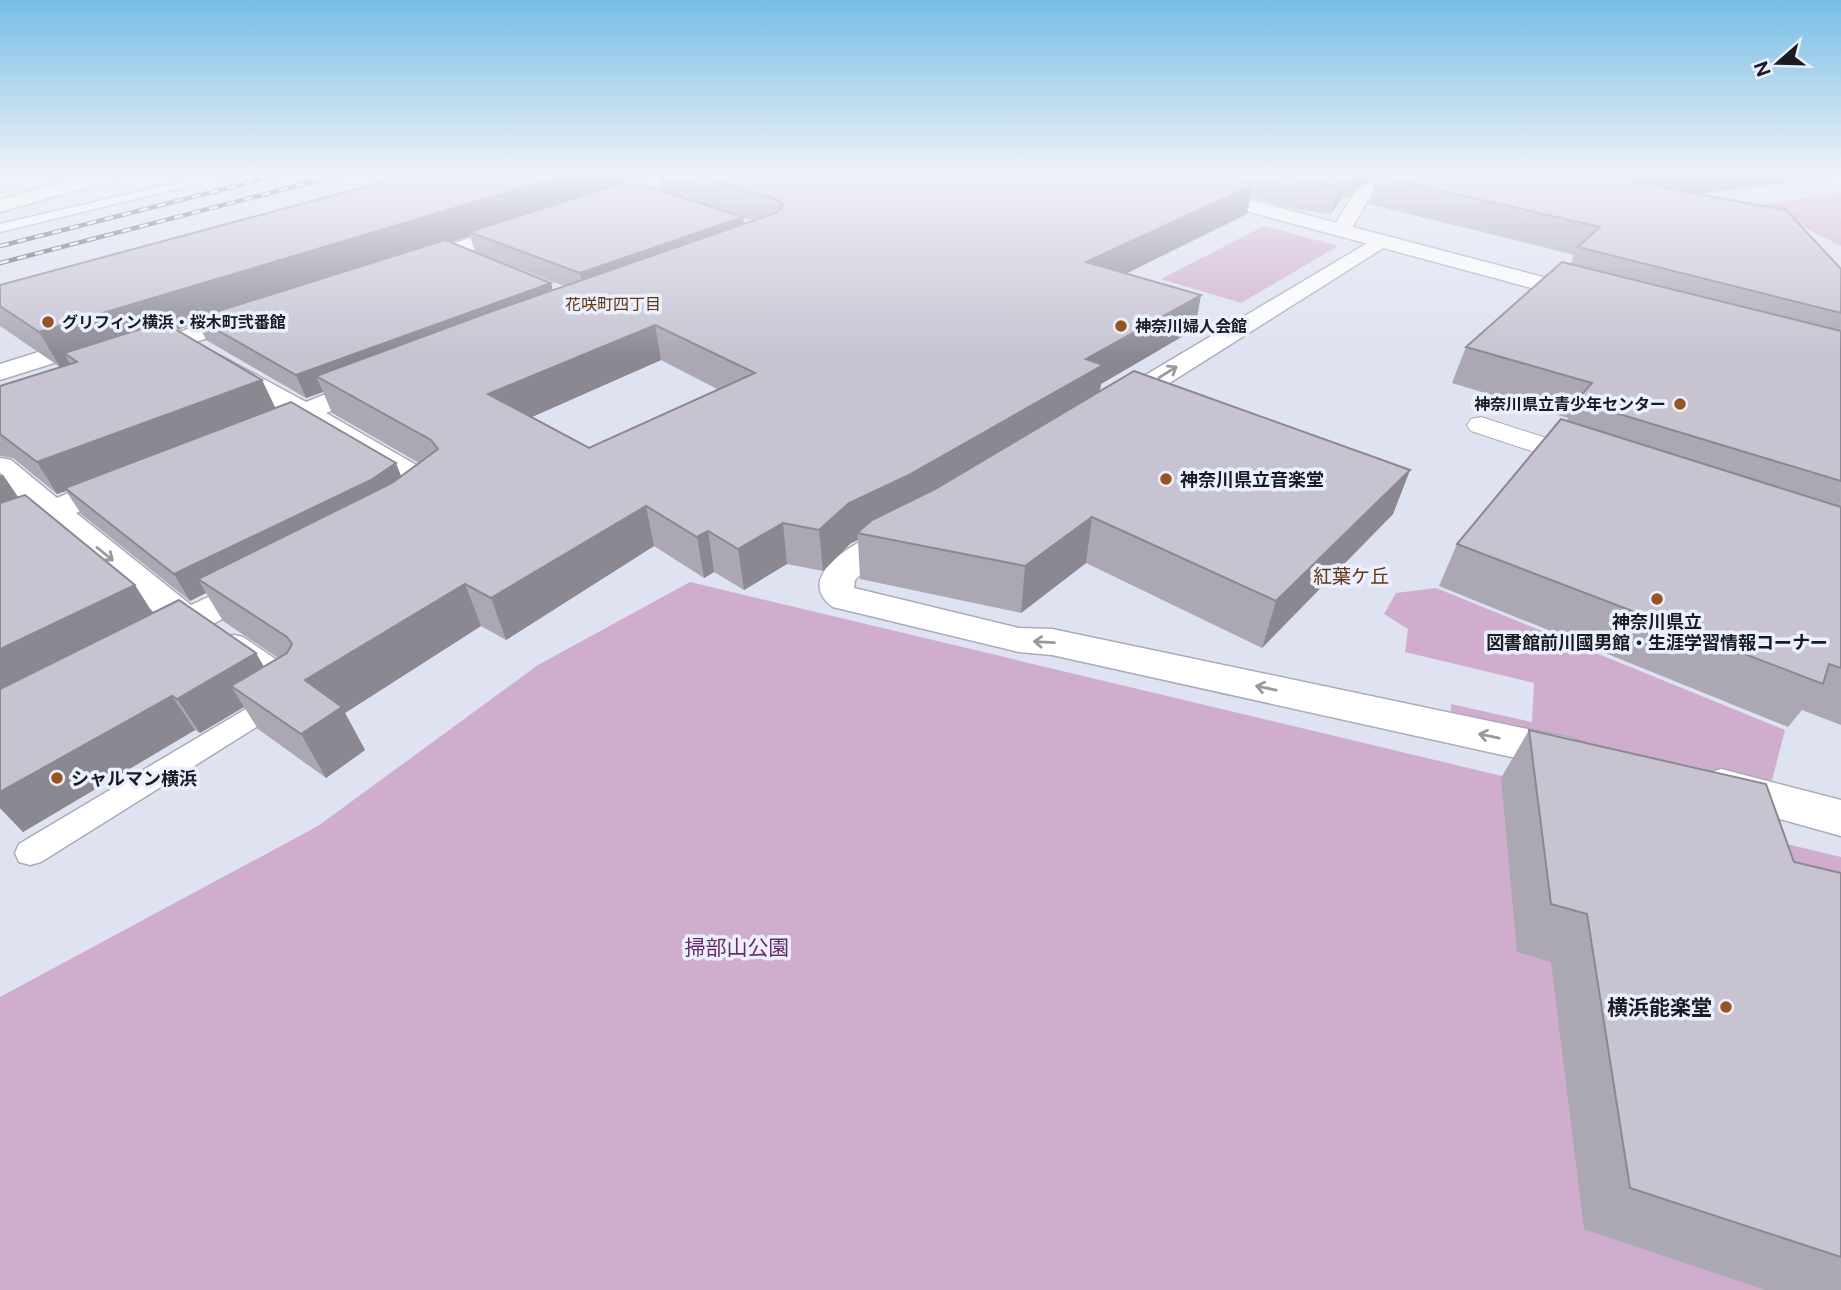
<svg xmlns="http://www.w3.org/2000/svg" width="1841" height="1290" viewBox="0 0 1841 1290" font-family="'Public Sans','Noto Sans JP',sans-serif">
<rect width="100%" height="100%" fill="#dee2f1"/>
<!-- green -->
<g fill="#d0adcd">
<polygon points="1841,193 1841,246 1760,205"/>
<polygon points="1264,226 1338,246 1241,303 1161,279"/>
<polygon points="690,582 1841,857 1841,1290 0,1290 0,997 318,826 538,665"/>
<polygon points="1436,588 1785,730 1771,784 1451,712 1451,704 1532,722 1534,683 1405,652 1408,629 1384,614 1396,593"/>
</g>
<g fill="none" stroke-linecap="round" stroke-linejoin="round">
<defs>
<g id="service">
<polygon points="211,175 233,175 0,232 0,224"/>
<polygon points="234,635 243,637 309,682 313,688 309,694 41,862 30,865 19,862 15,853 19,844 281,688 225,649 222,643 225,637"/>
</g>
<polygon id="pedestrian" points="1481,417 1596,454 1600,460 1596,466 1586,469 1471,431 1467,425 1471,419"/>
<g id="minor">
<polygon points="1383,175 1407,175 1368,200 1348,235 1334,235 1331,231 1355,192"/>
<polygon points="1381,235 1388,237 1391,241 1388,245 1122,413 1112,415 1102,413 1098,407 1102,401"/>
<path d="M221,356L306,402L366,378H386L389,384L386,390L326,413L444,481L449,488C438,503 423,511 405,507L400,500L411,488L302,423L259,439L249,436L244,430L249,424L282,411L212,370L208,364L212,358Z"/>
<path d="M0,458L11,460L57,498C80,489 109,471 133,477L138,484L133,491L76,513L191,605L262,572L275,575L280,583L275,591L168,648L154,651L140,648L135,639L140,630L162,619L49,524L0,541V519L30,508L0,483Z"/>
<path d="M905,523L917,526L922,533L917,540L872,564L855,580L854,588L1019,628L1052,629L1570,738L1585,743L1592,754L1585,765L1570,770L1052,655L1019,652L833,607C786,573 875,530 905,523Z"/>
<polygon points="1721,769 1841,800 1841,836 1705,798 1699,786 1705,774"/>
</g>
<g id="tertiary">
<polygon points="669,175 698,175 608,207 601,209 591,203 594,199"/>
<polygon points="1124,175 1155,175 1596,291 1600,296 1596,301 1580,301 1127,179"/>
<polygon points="524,221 534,227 531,231 423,268 407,268 404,263 407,258"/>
<polygon points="251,309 259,311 263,316 259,321 138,361 129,358 125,353 129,348"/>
<polygon points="96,334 105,337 109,342 105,347 0,380 0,364"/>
</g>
<polygon id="motorway" points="88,175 118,175 115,179 0,212 0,200"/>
</defs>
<!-- service casing -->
<use href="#service" stroke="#a8acba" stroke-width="3"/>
<!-- pedestrian casing -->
<use href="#pedestrian" stroke="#a8acba" stroke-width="2"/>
<!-- minor casing -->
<use href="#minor" stroke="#a8acba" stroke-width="3"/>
<!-- tertiary casing -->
<use href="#tertiary" stroke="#a8acba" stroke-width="3"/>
<!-- motorway casing -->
<use href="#motorway" stroke="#a8acba" stroke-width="3"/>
<!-- service -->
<use href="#service" fill="#fff" fill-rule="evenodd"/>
<!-- pedestrian -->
<use href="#pedestrian" fill="#fff" fill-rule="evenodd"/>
<!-- minor -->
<use href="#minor" fill="#fff" fill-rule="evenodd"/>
<!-- tertiary -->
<use href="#tertiary" fill="#fff" fill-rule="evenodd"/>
<!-- motorway -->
<use href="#motorway" fill="#fff" fill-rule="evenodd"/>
<defs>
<g id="rail">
<polyline points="0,246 279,175"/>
<polyline points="0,263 339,175"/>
</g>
</defs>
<!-- rail casing -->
<use href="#rail" stroke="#494b53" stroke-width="4.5"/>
<!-- rail -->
<use href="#rail" stroke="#ebf0fe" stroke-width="2.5" stroke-dasharray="9" stroke-linecap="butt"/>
</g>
<!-- wall -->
<g fill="#aba8b4" fill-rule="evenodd">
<path d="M409,175H1841L1698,194L1840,269L1841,267V725L1802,710L1788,727L1439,586L1457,544L1567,421L1568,418L1452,383L1466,347L1571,264L1574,255L1369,204L1377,176L1354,190L1348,199L1342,198L1331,214L1294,209L1250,197L1247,214L1126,273L1195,329L1101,384L1100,391L1410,470L1393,514L1262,648L1086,563L1021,613L860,579L858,540L851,543L823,571L787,564L744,590L714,572L704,578L654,546L506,640L481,626L345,713L365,750L326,778L258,729L244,707L200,733L195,730L23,832L0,808V473L3,475L18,497L153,613L256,653L264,667L278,658L223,621L206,593L190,601L81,514L66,491L57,494L13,458L0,456V386L60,367L0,326V285ZM658,176L660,190L640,184L639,182ZM743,217L746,218L754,221L744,224ZM470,236L475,252L564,286L552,290L551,283L451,242ZM198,323L206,340L306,398L323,392L332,413L419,463L401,476L275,408L262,380L176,330ZM661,360L719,390L589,448L532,417Z"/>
<polygon points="1529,730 1794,862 1841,873 1841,1290 1765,1290 1584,1229 1551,962 1517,952 1501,778"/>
</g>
<!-- shaded-wall -->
<g fill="#8b8892">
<polygon points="565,175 658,176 476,234 469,232 470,236 202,322 196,318 198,323 77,362 64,353 70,364 60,367 39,332"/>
<polygon points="1346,175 1348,175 1342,198 1331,214 1339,186"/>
<polygon points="1354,175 1377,175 1354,190 1348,199"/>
<polygon points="1628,175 1841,175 1841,176 1598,206 1610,178"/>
<polygon points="1253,185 1247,214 1083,295 1086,262"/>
<polygon points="743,217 745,236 584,294 580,273"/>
<polygon points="551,283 556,304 316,376 323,392 306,398 296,375"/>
<polygon points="1201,295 1195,329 1101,384 1098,401 857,533 858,540 851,543 823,571 819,530 849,503 1086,359"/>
<polygon points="655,325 661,360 500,431 488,394"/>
<polygon points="262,380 276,409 65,488 66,491 57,494 37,462"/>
<polygon points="396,463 406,488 198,579 206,593 190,601 174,574"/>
<polygon points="1410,470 1393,514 1262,648 1276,601"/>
<polygon points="3,475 25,507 0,517 0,476"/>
<polygon points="646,506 654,546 506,640 491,598"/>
<polygon points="1092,517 1086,563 1021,613 1025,566"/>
<polygon points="783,523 787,564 744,590 738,549"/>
<polygon points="708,531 714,572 704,578 697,537"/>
<polygon points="465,584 481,626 345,713 365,750 326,778 301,734 305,680"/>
<polygon points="135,585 156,618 0,697 0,649"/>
<polygon points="256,653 276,688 231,686 244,707 200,733 177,699"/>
<polygon points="172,696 195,730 23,832 0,808 0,792"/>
</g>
<!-- building -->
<g fill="#c7c3d1" stroke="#8b8892" stroke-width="2" fill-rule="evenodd">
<polygon points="409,175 565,175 39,332 0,306 0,285"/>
<path d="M698,175H1215L1253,185L1086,262L1201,295L1086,359L1103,365L907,476L849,503L819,530L783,523L738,549L708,531L697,537L646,506L491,598L465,584L305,680L342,707L301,734L231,686L287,653L292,644L287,637L198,579L392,483L438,449L431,440L316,376L487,313L778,212L783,205L778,200ZM655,325L755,373L589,448L488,394Z"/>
<polygon points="1282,175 1346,175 1339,186 1301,180"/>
<polygon points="1628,175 1610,178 1786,210 1841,269 1841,313 1578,247 1600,227 1377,176"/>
<polygon points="636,179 640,184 743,217 580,273 469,232"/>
<polygon points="445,240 551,283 296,375 196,318"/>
<polygon points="1562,262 1841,331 1841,481 1576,401 1592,383 1466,347"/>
<polygon points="163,322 262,380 37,462 0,434 0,386 77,362 64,353"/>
<polygon points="1134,371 1410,470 1276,601 1092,517 1025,566 857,533 872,520 935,489"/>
<polygon points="291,402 396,463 371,480 174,574 65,488"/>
<polygon points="1561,419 1841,507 1841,668 1829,664 1823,684 1457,544"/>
<polygon points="25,495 135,585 0,649 0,503"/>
<polygon points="179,600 256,653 177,699 172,696 0,792 0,689"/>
<polygon points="1529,730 1766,784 1794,862 1841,873 1841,1257 1630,1188 1587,914 1551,904"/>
</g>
<!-- one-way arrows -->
<defs><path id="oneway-shaft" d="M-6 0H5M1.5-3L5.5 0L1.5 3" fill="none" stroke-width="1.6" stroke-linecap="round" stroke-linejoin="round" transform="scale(1.75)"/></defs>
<g stroke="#98999c">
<use href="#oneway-shaft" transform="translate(1168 372) rotate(-32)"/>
<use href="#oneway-shaft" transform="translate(105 554) rotate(39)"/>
<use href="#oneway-shaft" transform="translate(1044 642) rotate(-177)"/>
<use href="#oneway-shaft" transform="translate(1266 688) rotate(-168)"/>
<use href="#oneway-shaft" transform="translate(1489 736) rotate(-168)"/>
</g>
<!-- sky -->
<linearGradient id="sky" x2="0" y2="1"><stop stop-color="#77bee5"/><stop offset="0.49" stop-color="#f0f2f9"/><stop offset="1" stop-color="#f0f2f9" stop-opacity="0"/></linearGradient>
<rect width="1841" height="356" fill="url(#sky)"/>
<!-- markers -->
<g fill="#955420" stroke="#ebf0fe" stroke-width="2.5">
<circle cx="48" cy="322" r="7"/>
<circle cx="1121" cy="326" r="7"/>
<circle cx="1680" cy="404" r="7"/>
<circle cx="1166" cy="479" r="7"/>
<circle cx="1657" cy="599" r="7"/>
<circle cx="57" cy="778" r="7"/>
<circle cx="1726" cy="1007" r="7"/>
</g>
<g text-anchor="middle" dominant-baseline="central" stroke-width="7" stroke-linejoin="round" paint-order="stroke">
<!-- far-neighbourhood labels -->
<g font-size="16" fill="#633613" stroke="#ebf0fe">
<text x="613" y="304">花咲町四丁目</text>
</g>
<!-- far-poi labels -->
<g font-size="16" font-weight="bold" fill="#1b1c22" stroke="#ebf0fe" text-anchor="start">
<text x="62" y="322">グリフィン横浜・桜木町弐番館</text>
<text x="1135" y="326">神奈川婦人会館</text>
<text x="1666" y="404" text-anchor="end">神奈川県立青少年センター</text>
</g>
<!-- poi labels -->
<g font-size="18" font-weight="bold" fill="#1b1c22" stroke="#ebf0fe" text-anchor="start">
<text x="1180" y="479">神奈川県立音楽堂</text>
<text x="1657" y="621" text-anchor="middle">神奈川県立<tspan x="1657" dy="21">図書館前川國男館・生涯学習情報コーナー</tspan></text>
<text x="71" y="778">シャルマン横浜</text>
</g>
<!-- neighbourhood labels -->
<g font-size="19" fill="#633613" stroke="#ebf0fe">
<text x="1351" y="576">紅葉ケ丘</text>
</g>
<!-- near-park labels -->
<g font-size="21" fill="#6b2b69" stroke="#ebf0fe">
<text x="737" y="947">掃部山公園</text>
</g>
<!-- near-poi labels -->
<g font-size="21" font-weight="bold" fill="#1b1c22" stroke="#ebf0fe" text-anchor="end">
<text x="1712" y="1007">横浜能楽堂</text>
</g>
</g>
<!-- north arrow -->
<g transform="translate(1778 63) rotate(250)" stroke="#ebf0fe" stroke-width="5" paint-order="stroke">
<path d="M0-5L12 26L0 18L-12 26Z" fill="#1b1c22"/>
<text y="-10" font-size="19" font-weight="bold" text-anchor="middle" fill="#1b1c22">N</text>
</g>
</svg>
